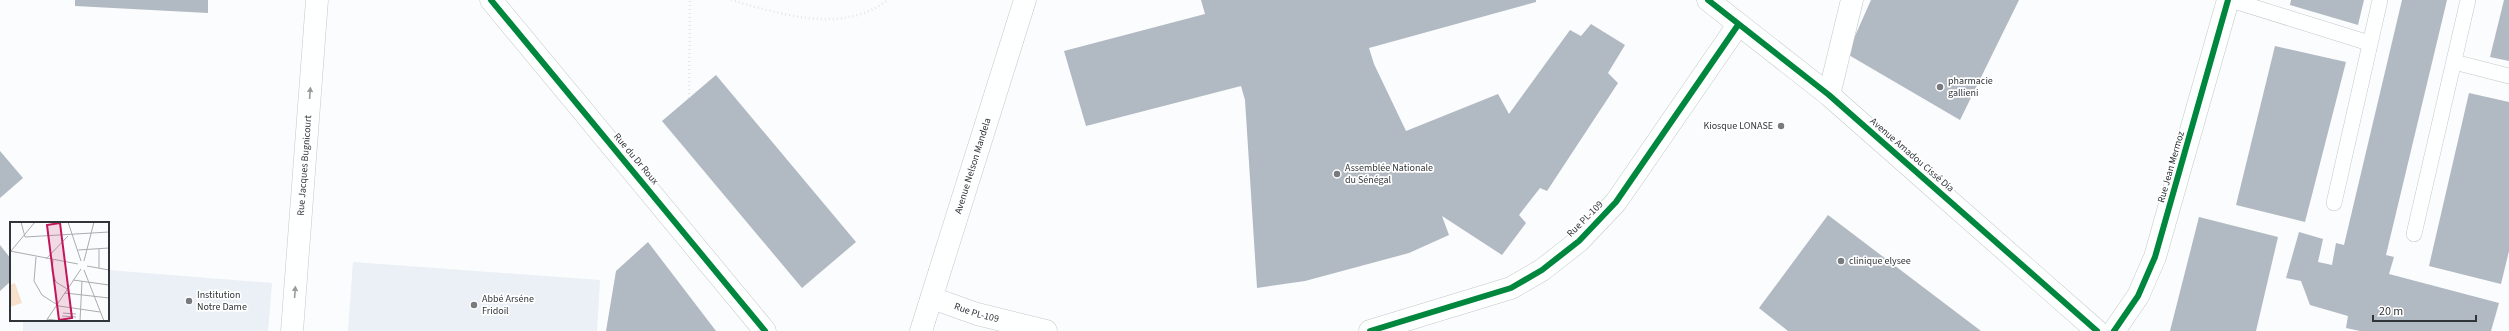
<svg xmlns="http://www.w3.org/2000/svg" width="2509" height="331" viewBox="0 0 2509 331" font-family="'Source Sans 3',sans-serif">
<rect width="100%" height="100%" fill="#fbfcfd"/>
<!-- built -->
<g fill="#eaf0f5">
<polygon points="353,262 600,280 597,331 348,331"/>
<polygon points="108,270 272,283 268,331 23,331 23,320 108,320"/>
</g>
<!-- building -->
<g fill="#b1b9c2">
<polygon points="75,0 208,0 208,13 75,6"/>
<polygon points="1201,0 1536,0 1536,2 1369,48 1374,64 1406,131 1498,94 1509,114 1570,30 1581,36 1591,24 1625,45 1608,73 1618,83 1547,191 1540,188 1519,215 1526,223 1502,255 1442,216 1449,235 1409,253 1305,281 1257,288 1245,100 1241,86 1086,126 1064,51 1205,14"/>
<polygon points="1871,0 2019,0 1960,120 1847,54"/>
<polygon points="2291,0 2364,0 2358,25 2290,5"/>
<polygon points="2402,0 2447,0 2386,255 2394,257 2389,274 2499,303 2491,331 2360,331 2346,328 2348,316 2310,305 2301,281 2286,278 2299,232 2323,239 2318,262 2332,265 2336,243 2344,245"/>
<polygon points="2504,0 2509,0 2509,61 2490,57"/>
<polygon points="2275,46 2346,62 2305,222 2236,205"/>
<polygon points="716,75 856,242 802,288 662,121"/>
<polygon points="2469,93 2509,102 2509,251 2501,284 2429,266"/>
<polygon points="0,151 23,178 0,198"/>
<polygon points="1828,215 1981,331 1788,331 1759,308"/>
<polygon points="2199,217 2278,237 2256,331 2170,331"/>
<polygon points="648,242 716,331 606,331 616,271"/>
<polygon points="0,245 11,259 11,281 0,291"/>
</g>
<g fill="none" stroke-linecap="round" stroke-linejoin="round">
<defs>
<g id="service">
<polyline points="2231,0 2369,43"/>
<polyline points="2454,62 2509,76"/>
<polyline points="2334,203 2380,0"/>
<polyline points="2414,234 2468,0"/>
</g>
<g id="minor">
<polyline points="491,0 765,331"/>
<polyline points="1708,0 1829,95 2097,331"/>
<polyline points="1829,95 1852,0"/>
<path id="s1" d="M932,298L977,314L1046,331"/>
<path id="s2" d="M292,331L317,0"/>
<polyline points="1370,331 1511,288 1542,270 1579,241 1616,202 1738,25"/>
<polyline points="2114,331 2138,296 2155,257 2228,0"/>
</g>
<g id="tertiary">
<path id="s3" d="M921,331L1025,0"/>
</g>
</defs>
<!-- service casing -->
<use href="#service" stroke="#c5c7c9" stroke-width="16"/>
<!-- minor casing -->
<use href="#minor" stroke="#c5c7c9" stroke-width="23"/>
<!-- tertiary casing -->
<use href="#tertiary" stroke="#c5c7c9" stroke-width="23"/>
<!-- path -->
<g stroke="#e6e6e6" stroke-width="2.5" stroke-dasharray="1 3" stroke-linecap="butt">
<path d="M731,0C782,14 840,35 888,0"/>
<polyline points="689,98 690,0"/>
</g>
<!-- service -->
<use href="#service" stroke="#feffff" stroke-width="15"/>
<!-- minor -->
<use href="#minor" stroke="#feffff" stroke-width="22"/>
<!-- tertiary -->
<use href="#tertiary" stroke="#feffff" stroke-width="22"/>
<defs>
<g id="cycleway">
<polyline points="491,0 765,331"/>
<polyline points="1708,0 1829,95 2097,331"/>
<polyline points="1370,331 1511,288 1542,270 1579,241 1616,202 1738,25"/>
<polyline points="2114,331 2138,296 2155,257 2228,0"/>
</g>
</defs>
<!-- cycleway casing -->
<use href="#cycleway" stroke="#fff" stroke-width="8"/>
<!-- cycleway -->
<use href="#cycleway" stroke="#00873e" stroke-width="6"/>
</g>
<!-- one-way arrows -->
<defs><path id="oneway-solid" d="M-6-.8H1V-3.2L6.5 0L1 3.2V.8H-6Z"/></defs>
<g fill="#989a9c">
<use href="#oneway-solid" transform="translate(310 93) rotate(-86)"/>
<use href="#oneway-solid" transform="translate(295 292) rotate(-86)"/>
</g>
<!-- markers -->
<g fill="#787b7e" stroke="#fff" stroke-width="1.5">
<circle cx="1940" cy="87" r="4"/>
<circle cx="1781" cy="126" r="4"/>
<circle cx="1337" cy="174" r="4"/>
<circle cx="1841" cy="261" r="4"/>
<circle cx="189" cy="301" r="4"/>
<circle cx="474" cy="305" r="4"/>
</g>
<g text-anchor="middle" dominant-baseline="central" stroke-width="3.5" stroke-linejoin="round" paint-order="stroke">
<!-- poi labels -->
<g font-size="10" fill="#313539" stroke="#fff" text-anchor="start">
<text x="1948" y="81">pharmacie<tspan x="1948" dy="12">gallieni</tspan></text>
<text x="1773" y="126" text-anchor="end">Kiosque LONASE</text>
<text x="1345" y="168">Assemblée Nationale<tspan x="1345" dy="12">du Sénégal</tspan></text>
<text x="1849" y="261">clinique elysee</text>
<text x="197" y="295">Institution<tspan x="197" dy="12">Notre Dame</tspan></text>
<text x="482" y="299">Abbé Arséne<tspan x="482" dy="12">Fridoil</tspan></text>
</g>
<!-- street labels -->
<g font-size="10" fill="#313539" stroke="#fff">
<text transform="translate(1912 155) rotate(41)">Avenue Amadou Cissé Dia</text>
<text transform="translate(636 159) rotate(50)">Rue du Dr Roux</text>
<text stroke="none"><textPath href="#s2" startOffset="166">Rue Jacques Bugnicourt</textPath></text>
<text stroke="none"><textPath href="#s3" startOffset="173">Avenue Nelson Mandela</textPath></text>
<text transform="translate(2171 167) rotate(-74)">Rue Jean Mermoz</text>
<text transform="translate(1585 219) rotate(-45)">Rue PL-109</text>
<text stroke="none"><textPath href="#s1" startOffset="47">Rue PL-109</textPath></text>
</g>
</g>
<!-- overview -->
<g transform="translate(10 222)">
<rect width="99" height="99" fill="#fbfcfd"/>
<path d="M5,61L12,81L0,85V63Z" fill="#f7e1cc"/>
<path fill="none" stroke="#aaacaf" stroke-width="1" d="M11,0L15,15L99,10M58,0L71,39M68,28L99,26M0,29L68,42M1,29L25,0M26,35L24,59L32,73L49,84L90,90M36,37L58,14M43,38L42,49L46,60L57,67M74,39L84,0M77,44L99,48M89,46V27M74,48L94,99M63,58L99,63M55,71L99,76M53,91L66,92M52,94L66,95M37,97L51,99M36,99L71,47M70,99L72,59"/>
<path fill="#c2185b" fill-opacity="0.15" stroke="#c2185b" stroke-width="2" d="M50,1L62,96L49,98L37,3Z"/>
<rect width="99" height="99" fill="none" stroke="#313539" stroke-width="2"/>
</g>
<!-- scale -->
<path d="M2373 315v6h103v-6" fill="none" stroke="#313539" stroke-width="2"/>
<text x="2379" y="315" font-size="12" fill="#313539" stroke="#ffffff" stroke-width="3" paint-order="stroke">20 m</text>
</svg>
